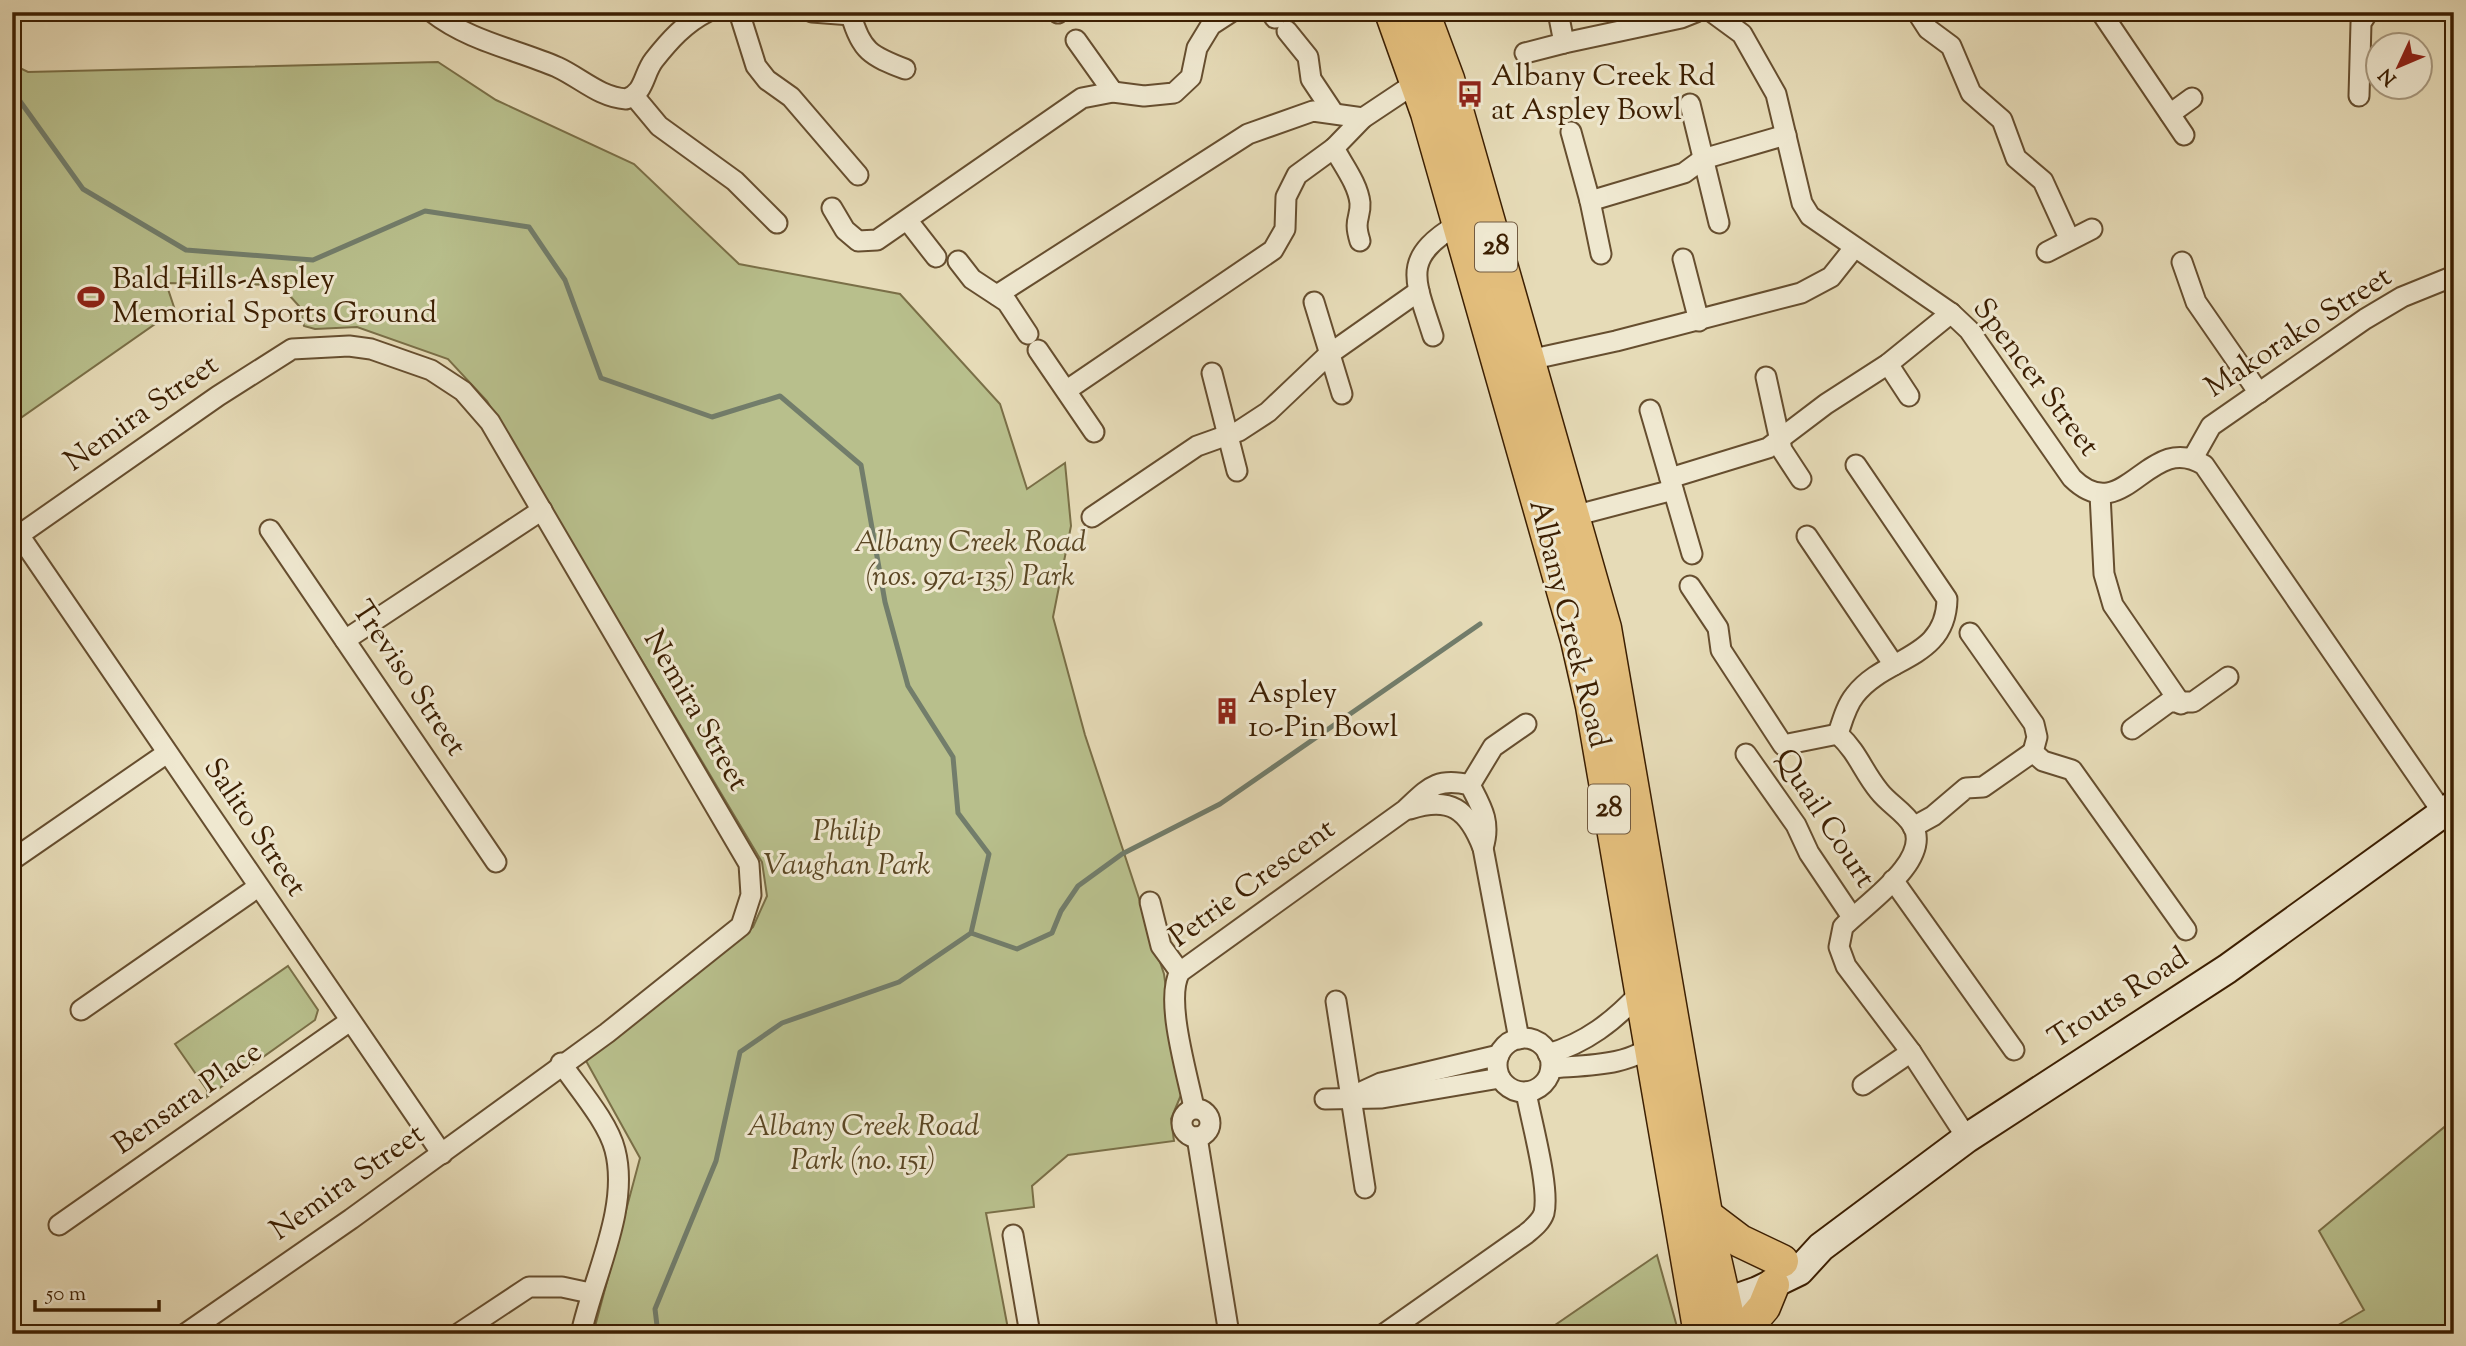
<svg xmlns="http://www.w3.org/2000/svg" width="2466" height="1346" viewBox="0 0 2466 1346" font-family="'Sorts Mill Goudy',serif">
<rect width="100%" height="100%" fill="#e6dbb7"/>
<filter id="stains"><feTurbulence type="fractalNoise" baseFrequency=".00286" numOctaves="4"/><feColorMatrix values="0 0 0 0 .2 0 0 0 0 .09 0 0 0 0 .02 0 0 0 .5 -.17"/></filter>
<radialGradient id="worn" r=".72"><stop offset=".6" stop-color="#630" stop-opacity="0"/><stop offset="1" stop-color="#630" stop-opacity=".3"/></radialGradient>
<!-- green -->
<g fill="#b8bf8c" stroke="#7a6f47" stroke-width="2">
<polygon points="438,62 496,100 634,164 739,264 900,294 1000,404 1027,489 1065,463 1071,526 1053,617 1085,735 1164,974 1181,1095 1171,1119 1174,1141 1068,1155 1032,1186 1034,1207 986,1213 1009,1334 593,1334 640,1158 585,1059 753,927 767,896 762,862 487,401 448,359 357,327 315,329 304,326 299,306 280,285 166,283 175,310 12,424 12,64 28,72"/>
<polygon points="288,966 318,1010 315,1020 207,1097 207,1090 175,1044"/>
<polygon points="2454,1119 2454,1334 2323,1334 2364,1310 2319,1231"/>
<polygon points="1657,1255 1679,1334 1542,1334"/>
</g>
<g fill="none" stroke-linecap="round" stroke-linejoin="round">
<!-- stream -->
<g stroke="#727d6b" stroke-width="5">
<polyline points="12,90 83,189 186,250 313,260 425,211 529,227 565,280 601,378 712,417 780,396 861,465 885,602 908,686 953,757 958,813 989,854 971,933 899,982 782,1023 740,1052 716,1161 655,1309 658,1334"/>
<polyline points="971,933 1017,949 1052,933 1061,911 1078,886 1122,854 1220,804 1480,624"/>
</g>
<defs>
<g id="street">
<path d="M432,12C469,41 515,49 557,67C581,78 599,97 626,99C645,93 643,74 654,60C669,41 685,23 707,12"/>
<polyline points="739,12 756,66 767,80 791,97 858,175"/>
<polyline points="812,12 851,15 855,12"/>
<polyline points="1057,12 1058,13"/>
<polyline points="1271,12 1275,18"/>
<path d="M1712,12L1742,34L1776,94L1802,203L1810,216L1951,313L1969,330L2072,478C2125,530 2148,430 2204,465L2443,813"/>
<polyline points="1917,12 1928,29 1951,46 1971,93 2002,120 2016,158 2043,181 2069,238"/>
<polyline points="2101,12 2184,135"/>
<path d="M851,15C861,51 871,56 905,69"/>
<polyline points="1287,31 1308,57 1311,79 1333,112"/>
<polyline points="1076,40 1113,92"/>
<polyline points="1564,43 1681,18 1696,12"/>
<polyline points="1525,53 1564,43 1558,12"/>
<polyline points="634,96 659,126 735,181 777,223"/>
<polyline points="2359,96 2361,23 2368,12"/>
<polyline points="1690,104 1719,223"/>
<polyline points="2170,114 2192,98"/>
<polyline points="1571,132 1590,201 1601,254"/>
<path d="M1334,148C1343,165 1358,184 1360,203C1361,218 1353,219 1360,241"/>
<polyline points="1590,201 1684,173 1703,159 1786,135"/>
<polyline points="832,208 845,230 858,241 877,240 1082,98 1113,92 1144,96 1174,93 1191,77 1197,48 1211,25 1231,12"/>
<polyline points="908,221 936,257"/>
<polyline points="2047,252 2092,229"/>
<polyline points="1683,259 1699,321"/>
<polyline points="958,261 972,279 1007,302 1028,334"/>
<polyline points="2182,262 2196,302 2259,393"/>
<polyline points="997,295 1248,134 1313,111 1363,118"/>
<polyline points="1314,302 1342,394"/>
<path d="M1433,336C1415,279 1400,259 1458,224"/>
<polyline points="1038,350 1094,432"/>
<polyline points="1529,360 1616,341 1801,293 1831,277 1854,248"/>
<polyline points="1888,364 1909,396"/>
<polyline points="1212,373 1237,471"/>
<polyline points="1766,377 1782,450 1801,479"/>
<polyline points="1067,390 1273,250 1285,229 1286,197 1297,175 1334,148 1363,118 1417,82"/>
<polyline points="1650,410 1692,554"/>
<polyline points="2193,458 2211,426 2365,319 2402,297 2454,276"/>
<polyline points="1670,478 1768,448 1826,404 1888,364 1951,313"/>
<polyline points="2100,494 2104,574 2113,605 2181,704"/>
<polyline points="1092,517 1197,446 1239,431 1268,412 1328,355 1419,291"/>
<polyline points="1562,519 1673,490"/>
<polyline points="270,530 496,862"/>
<polyline points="19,535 442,1154"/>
<polyline points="1807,536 1894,665"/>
<polyline points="12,540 218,396 292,349 349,346 371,349 431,370 463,391 490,422 749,864 751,895 741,926 607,1033 351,1219 185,1334"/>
<polyline points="1690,586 1718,628 1721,650 1783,745 1838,734"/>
<polyline points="1970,633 2034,724 2037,737 2033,752"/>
<polyline points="345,640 542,510"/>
<polyline points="2132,729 2169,702 2193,702 2228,677"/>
<path d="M1838,734C1859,754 1862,770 1879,791C1889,804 1905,812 1913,826C1932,861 1864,905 1843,927L1839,947L1846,966L1911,1052L1967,1138"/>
<path d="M1838,734C1842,722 1846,706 1855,695C1885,656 1946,660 1947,599L1856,465"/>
<polyline points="2033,752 2043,761 2072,770 2186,930"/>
<polyline points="1746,754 1796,825 1809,853 1852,917"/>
<polyline points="1470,785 1493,747 1526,724"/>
<path d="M1410,809C1450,796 1468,809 1483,848L1519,1039"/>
<polyline points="1913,827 1933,816 1966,788 1983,787 2033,752"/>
<polyline points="12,860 167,753"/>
<polyline points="1893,880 2014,1050"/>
<polyline points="1150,902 1161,946 1180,972"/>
<polyline points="1336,1001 1365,1188"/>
<polyline points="81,1010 258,887"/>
<circle cx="1524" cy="1065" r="27"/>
<path d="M1548,1054C1586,1043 1614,1021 1640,993"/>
<path d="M561,1063C578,1088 608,1122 615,1150C630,1208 593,1277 581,1334"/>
<path d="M1551,1068C1582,1065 1633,1067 1656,1041"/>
<polyline points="1863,1085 1911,1052"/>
<polyline points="1355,1095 1381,1083 1499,1055"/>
<polyline points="1325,1099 1382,1098 1500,1078"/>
<path d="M1194,1108C1188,1076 1164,999 1180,972L1405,810C1429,788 1436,777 1470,785C1482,808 1491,822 1483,848"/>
<circle cx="1196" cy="1123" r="14"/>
<polyline points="1197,1137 1229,1334"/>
<polyline points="59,1225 350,1021"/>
<polyline points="1013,1235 1030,1334"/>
<polyline points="458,1334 529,1287 562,1287 590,1293"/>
<path d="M1384,1334L1526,1234C1533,1228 1541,1222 1544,1213C1550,1187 1531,1121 1526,1092"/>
</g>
<polyline id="secondary" points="1704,1310 1758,1291 1799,1271 1821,1247 1967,1138 2227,969 2454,805"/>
<g id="primary">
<polyline points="1391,12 1427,113 1577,640 1592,706 1700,1334"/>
<polyline points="1423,12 1448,79 1605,628 1710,1237 1732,1334"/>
<polyline points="1707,1216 1740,1241 1782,1261"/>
<polyline points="1741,1334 1764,1307 1773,1285"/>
</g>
</defs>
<!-- street casing -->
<use href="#street" stroke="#664e2f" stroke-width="23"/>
<!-- secondary casing -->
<use href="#secondary" stroke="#3c1f02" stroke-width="32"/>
<!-- primary casing -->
<use href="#primary" stroke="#3c1f02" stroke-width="35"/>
<!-- street -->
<use href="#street" stroke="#efe8d0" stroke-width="19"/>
<!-- secondary -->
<use href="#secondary" stroke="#efe8d0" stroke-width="28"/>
<!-- primary -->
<use href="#primary" stroke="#e3be7c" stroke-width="32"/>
</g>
<!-- icons -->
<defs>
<symbol id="bus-bare" viewBox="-9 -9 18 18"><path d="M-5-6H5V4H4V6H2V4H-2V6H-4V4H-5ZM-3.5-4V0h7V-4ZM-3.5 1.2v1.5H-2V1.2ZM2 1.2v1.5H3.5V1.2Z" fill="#8f2418" stroke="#efe8d0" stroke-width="2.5" paint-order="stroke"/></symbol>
<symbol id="stadium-bare" viewBox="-9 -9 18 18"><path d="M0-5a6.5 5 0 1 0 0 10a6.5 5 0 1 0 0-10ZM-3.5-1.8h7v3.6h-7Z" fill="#8f2418" stroke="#efe8d0" stroke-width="2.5" paint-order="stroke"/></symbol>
<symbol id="building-bare" viewBox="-9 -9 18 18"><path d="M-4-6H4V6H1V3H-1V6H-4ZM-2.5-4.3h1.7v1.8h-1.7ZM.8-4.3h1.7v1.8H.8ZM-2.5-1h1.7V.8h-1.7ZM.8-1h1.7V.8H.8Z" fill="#8f2418" stroke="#efe8d0" stroke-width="2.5" paint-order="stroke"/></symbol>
</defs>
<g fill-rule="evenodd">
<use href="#bus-bare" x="1451" y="75" width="38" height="38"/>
<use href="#stadium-bare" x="72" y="278" width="38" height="38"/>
<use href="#building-bare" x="1208" y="692" width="38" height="38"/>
</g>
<g text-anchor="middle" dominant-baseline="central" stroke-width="6" stroke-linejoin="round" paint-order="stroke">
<!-- shield labels -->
<g fill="#efe8d0" stroke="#725b40" stroke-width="2">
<rect x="1475" y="222.5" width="42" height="49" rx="5"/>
<rect x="1588" y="784.5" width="42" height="49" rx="5"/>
</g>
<g font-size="28" font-weight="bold" fill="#3c1f02">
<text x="1496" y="247">28</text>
<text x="1609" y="809">28</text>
</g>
<!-- poi labels -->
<g font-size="30" fill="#3c1f02" stroke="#efe8d0" text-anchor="start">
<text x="1491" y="77">Albany Creek Rd<tspan x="1491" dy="34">at Aspley Bowl</tspan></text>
<text x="112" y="280">Bald Hills-Aspley<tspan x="112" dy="34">Memorial Sports Ground</tspan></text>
<text x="1248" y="694">Aspley<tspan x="1248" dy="34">10-Pin Bowl</tspan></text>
</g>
<!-- street labels -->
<g font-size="30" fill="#3c1f02" stroke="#efe8d0">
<text transform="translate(2299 333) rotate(-33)">Makorako Street</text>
<text transform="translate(2035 378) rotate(53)">Spencer Street</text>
<text transform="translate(142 414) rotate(-35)">Nemira Street</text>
<text transform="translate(1568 624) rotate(76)">Albany Creek Road</text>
<text transform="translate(408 679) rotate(56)">Treviso Street</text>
<text transform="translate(695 711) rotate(60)">Nemira Street</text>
<text transform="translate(1824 819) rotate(57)">Quail Court</text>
<text transform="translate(254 828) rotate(56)">Salito Street</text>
<text transform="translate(1253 884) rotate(-36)">Petrie Crescent</text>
<text transform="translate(2119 999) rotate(-33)">Trouts Road</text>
<text transform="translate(188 1099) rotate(-35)">Bensara Place</text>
<text transform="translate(348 1183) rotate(-35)">Nemira Street</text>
</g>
<!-- park labels -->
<g font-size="30" font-style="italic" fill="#5b4724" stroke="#efe8d0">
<text x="970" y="543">Albany Creek Road<tspan x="970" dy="34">(nos. 97a-135) Park</tspan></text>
<text x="847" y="832">Philip<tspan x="847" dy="34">Vaughan Park</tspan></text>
<text x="863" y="1127">Albany Creek Road<tspan x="863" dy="34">Park (no. 151)</tspan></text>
</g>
</g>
<!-- margin -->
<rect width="2466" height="1346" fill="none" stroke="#e6dbb7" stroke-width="42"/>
<rect x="14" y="14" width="2438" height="1318" fill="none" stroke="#3c1f02" stroke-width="3.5"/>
<rect x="21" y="21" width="2424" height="1304" fill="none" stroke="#3c1f02" stroke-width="2"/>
<!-- north arrow -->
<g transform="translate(2399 66) rotate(226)"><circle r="33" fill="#efe8d0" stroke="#a7987e" stroke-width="2"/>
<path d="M0-5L12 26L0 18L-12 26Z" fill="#8f2418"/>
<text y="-10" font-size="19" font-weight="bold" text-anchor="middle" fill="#3c1f02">N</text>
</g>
<!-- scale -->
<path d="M35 1300v10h124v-10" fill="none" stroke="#3c1f02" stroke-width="3.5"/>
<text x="46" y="1300" font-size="21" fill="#3c1f02" stroke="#efe8d0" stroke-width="5" paint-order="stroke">50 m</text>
<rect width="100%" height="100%" filter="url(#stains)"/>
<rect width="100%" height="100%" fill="url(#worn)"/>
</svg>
